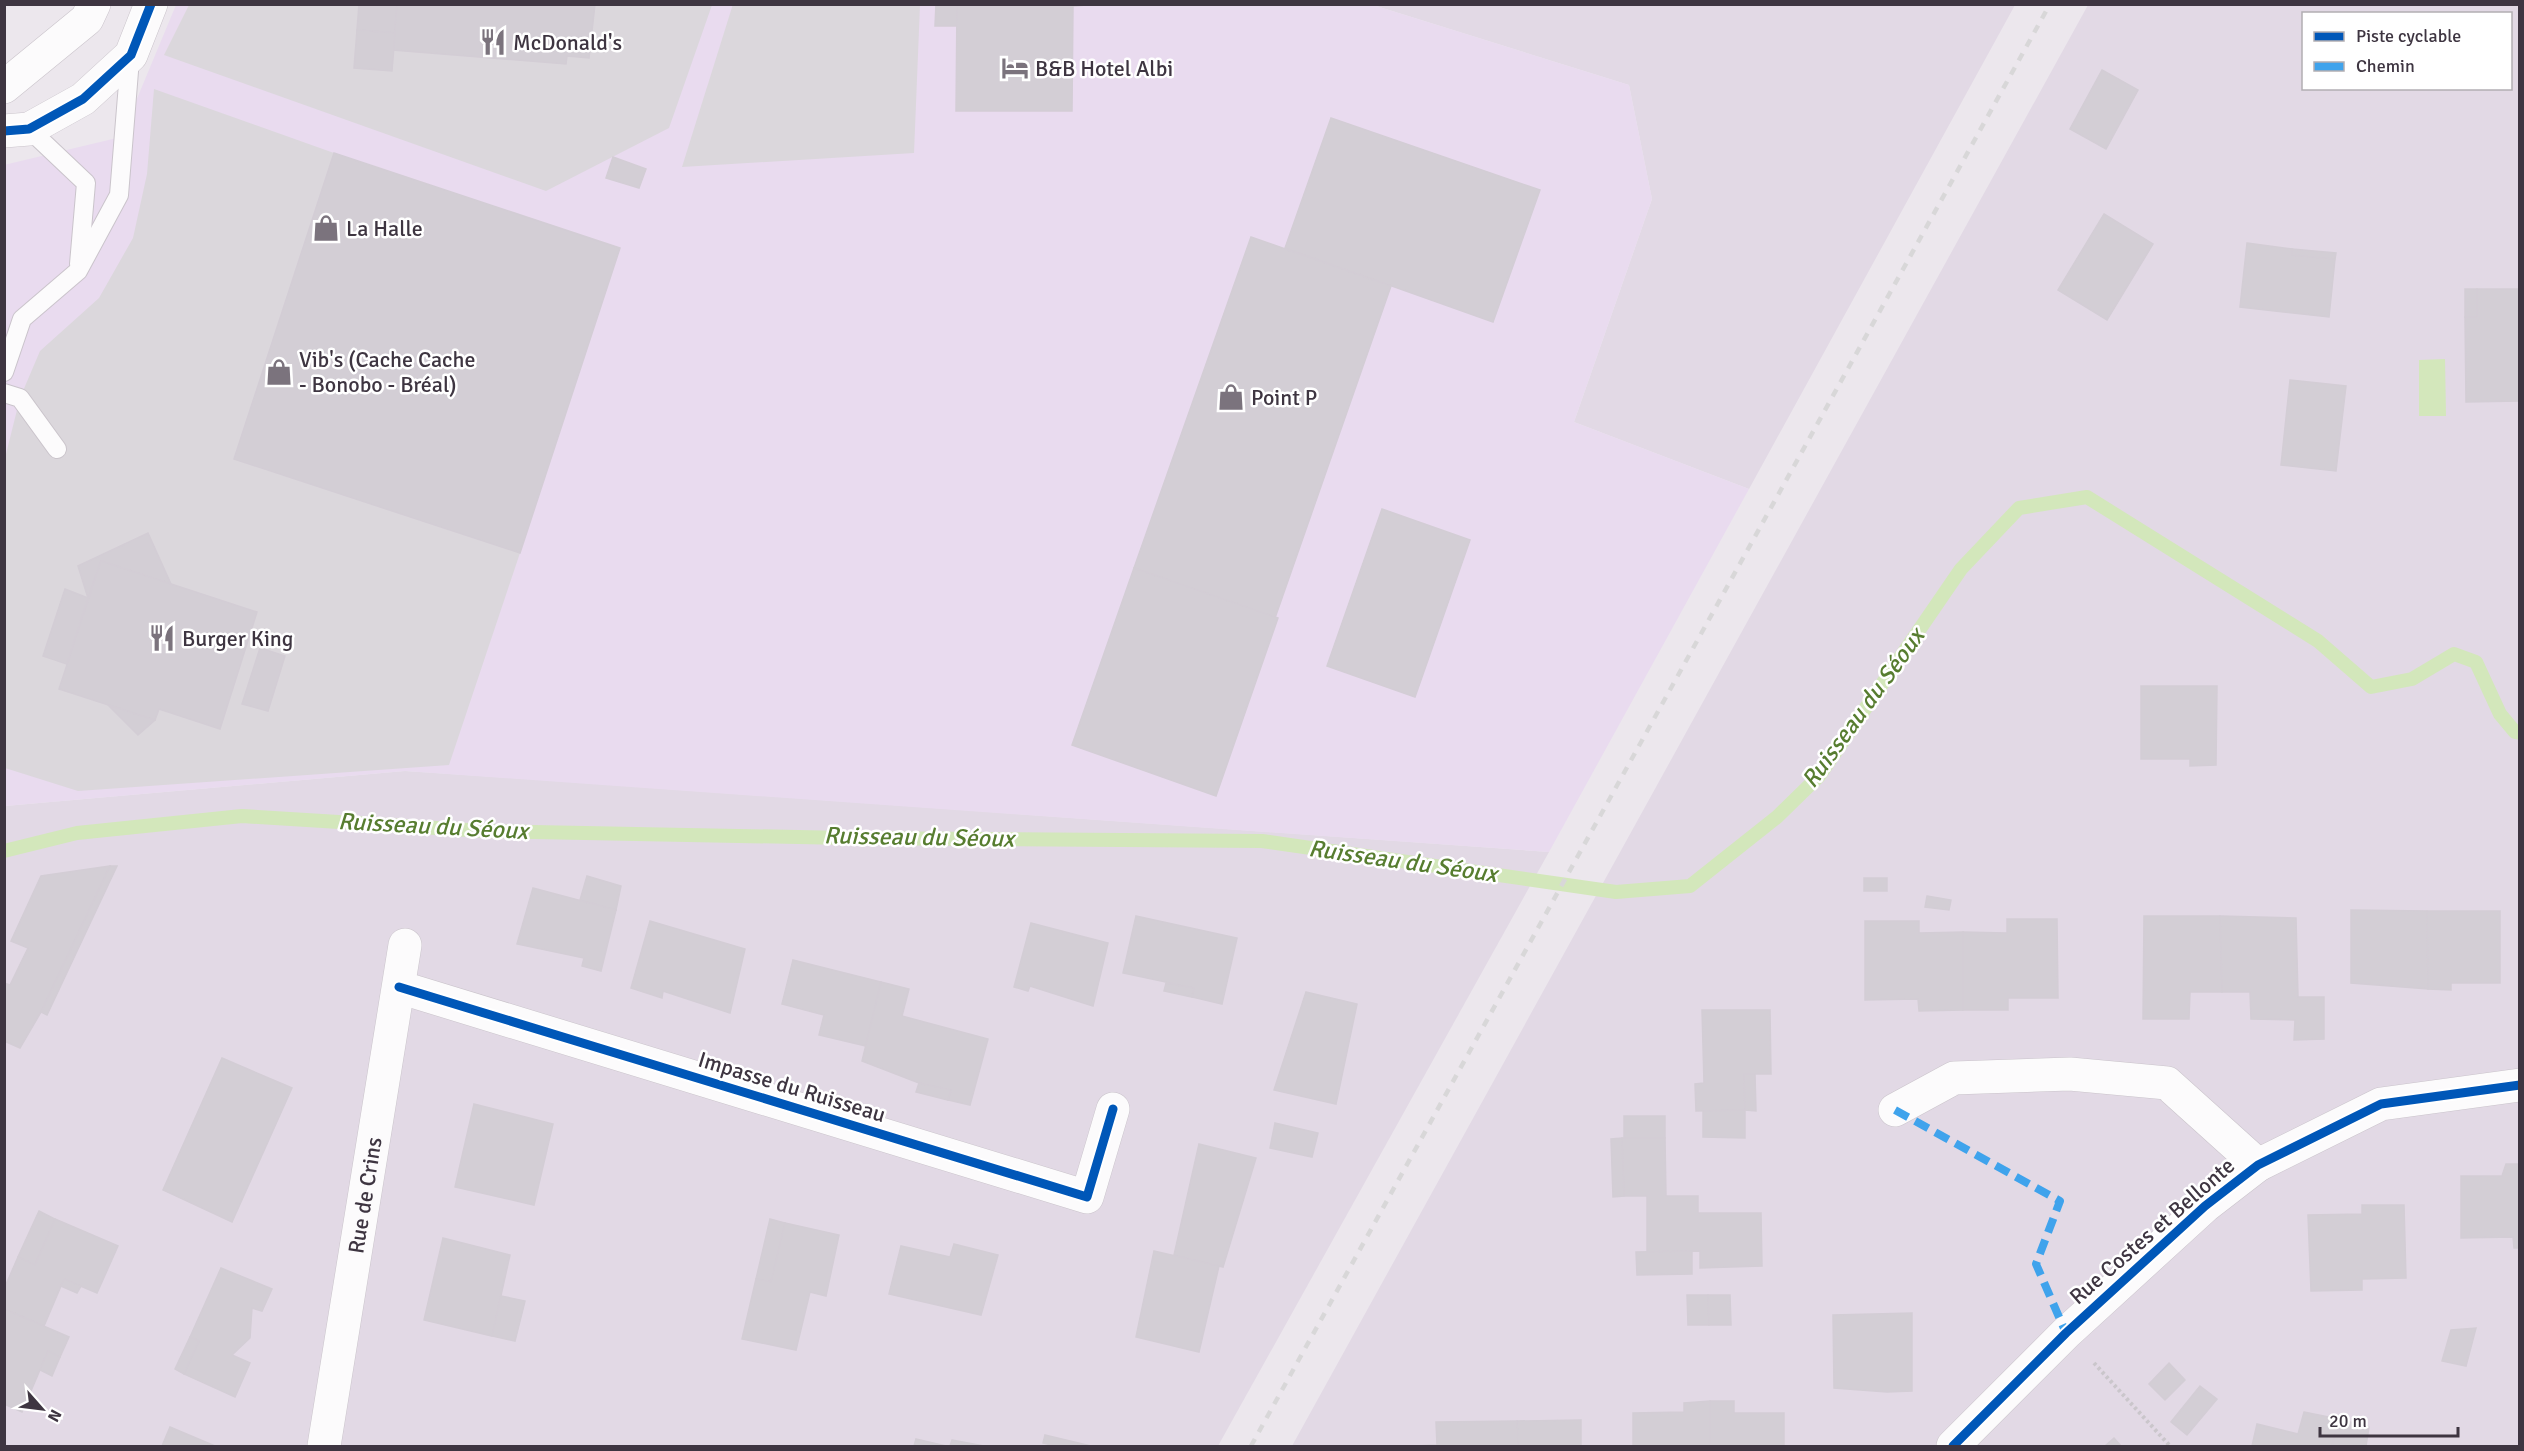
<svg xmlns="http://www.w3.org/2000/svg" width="2524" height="1451" viewBox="0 0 2524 1451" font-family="Signika,sans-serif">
<rect width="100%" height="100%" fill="#ece7ed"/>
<!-- residential -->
<g fill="#e2d9e5" fill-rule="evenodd">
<polygon points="1373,5 2015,5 1749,489 1574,422 1652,199 1629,85"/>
<path d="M2088,5H2519V1446H1292ZM2304,14H2510V88H2304Z"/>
<polygon points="405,771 527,779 1549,852 1218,1446 5,1446 5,806"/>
</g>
<!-- commercial -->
<polygon fill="#e9dbef" points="176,5 1373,5 1629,85 1652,199 1574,422 1749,489 1549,852 405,771 5,806 4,165 121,137"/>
<!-- parking -->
<g fill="#dbd7dc">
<polygon points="733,4 920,5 914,153 682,167"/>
<polygon points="189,5 712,5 669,128 546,191 164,55"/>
<polygon points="154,89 334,153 234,459 520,553 449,765 78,791 5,768 5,458 20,398 40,351 99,298 133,238 147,174"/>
</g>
<!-- water -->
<polygon fill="#d3e7bb" points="2445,359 2446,416 2419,416 2419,360"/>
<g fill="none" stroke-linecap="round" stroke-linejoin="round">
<!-- stream -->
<polyline stroke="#d3e7bb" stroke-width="14" points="4,851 77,833 242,816 484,831 847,838 1262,841 1616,892 1690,886 1777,817 1819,776 1961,569 2019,508 2087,497 2318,641 2371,687 2412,679 2454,654 2476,662 2500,714 2515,732 2520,733"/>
</g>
<!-- building -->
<g fill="#d3ced5" stroke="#d3cdd5" stroke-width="1.5">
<polygon points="359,4 397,4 395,33 357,30"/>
<polygon points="397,4 595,4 589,58 567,56 566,64 393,50"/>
<polygon points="936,4 957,4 958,26 935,26"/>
<polygon points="957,4 1102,4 1073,6 1072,111 956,111"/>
<polygon points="357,30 395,33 392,71 354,68"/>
<polygon points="2102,70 2138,90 2106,149 2070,129"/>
<polygon points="1331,118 1540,190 1493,322 1285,248"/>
<polygon points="334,153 620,248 520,553 234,459"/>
<polygon points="613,157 646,169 639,188 606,178"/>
<polygon points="2104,214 2153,244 2107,320 2058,290"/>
<polygon points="1251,237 1391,286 1275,618 1134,568"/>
<polygon points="2247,243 2292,249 2292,255 2335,259 2329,317 2240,307"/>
<polygon points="2292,249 2336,253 2335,259 2292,255"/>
<rect x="2465" y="289" width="12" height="28"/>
<polygon points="2477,289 2520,289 2520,401 2466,402 2465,317 2477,317"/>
<polygon points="2290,380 2346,386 2336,471 2281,465"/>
<polygon points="1382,509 1470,540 1415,697 1327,666"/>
<polygon points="148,533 171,584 101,561 88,598 78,566"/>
<polygon points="101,561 257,612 220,729 159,709 155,720 59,689"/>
<polygon points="1134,568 1278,618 1216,796 1072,745"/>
<polygon points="65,589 88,598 67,664 43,656"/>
<polygon points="260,648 285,656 268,711 242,704"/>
<polygon points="2141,686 2217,686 2216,765 2190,766 2190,759 2141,759"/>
<polygon points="108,705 155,720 138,735"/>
<polygon points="110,866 41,1012 20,1048 4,1041 4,983 10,985 28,948 11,941 41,876"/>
<polygon points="110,866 117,866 47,1015 41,1012"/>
<polygon points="587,876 621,886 616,910 580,900"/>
<rect x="1864" y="878" width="23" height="13"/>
<polygon points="533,888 616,910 601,971 582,966 584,958 517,944"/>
<polygon points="1927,896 1951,900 1949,910 1925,907"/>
<polygon points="2351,910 2427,911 2428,989 2351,983"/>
<polygon points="2427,911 2500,911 2500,983 2451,983 2451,990 2428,989"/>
<polygon points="1136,916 1237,938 1222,1004 1192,997 1194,988 1123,973"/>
<polygon points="2144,916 2220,916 2222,992 2190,992 2189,1019 2143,1019"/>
<polygon points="2220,916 2296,918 2298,997 2324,997 2324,1039 2294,1040 2295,1020 2251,1019 2250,992 2222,992"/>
<polygon points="2007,919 2057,919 2058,998 2008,998 2008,1010 1963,1010 1963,932 2007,933"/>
<polygon points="650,921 745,949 730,1013 663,991 662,998 631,988"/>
<polygon points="1865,921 1919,921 1919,933 1963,932 1963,1010 1919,1011 1918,999 1865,1000"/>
<polygon points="1031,923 1108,943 1093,1006 1030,986 1028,991 1014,987"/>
<polygon points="793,960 881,982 866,1046 819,1035 824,1015 782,1004"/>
<polygon points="881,982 909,989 902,1016 988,1039 970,1105 948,1100 951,1090 919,1083 862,1061"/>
<polygon points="1166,983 1194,988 1192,997 1164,991"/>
<polygon points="1306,992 1357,1004 1336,1104 1274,1090"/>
<polygon points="1702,1010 1770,1010 1771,1074 1744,1074 1745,1110 1696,1111 1695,1084 1704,1083"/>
<polygon points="222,1058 292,1088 232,1222 163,1190"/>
<polygon points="1744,1074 1755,1074 1756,1111 1745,1110"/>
<polygon points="919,1083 951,1090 948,1100 916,1092"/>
<polygon points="474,1104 553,1124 534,1205 455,1187"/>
<polygon points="1745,1110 1745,1138 1703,1137 1703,1111"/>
<rect x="1624" y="1116" width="41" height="22"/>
<polygon points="1275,1123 1318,1133 1312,1157 1270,1148"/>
<polygon points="1622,1138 1665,1138 1666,1196 1698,1196 1698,1213 1761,1213 1762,1266 1700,1268 1700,1251 1647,1252 1647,1196 1624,1196"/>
<polygon points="1622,1138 1624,1196 1613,1197 1611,1139"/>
<polygon points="1199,1144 1256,1158 1223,1267 1174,1255"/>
<polygon points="2506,1164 2520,1164 2520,1248 2514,1248 2513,1237 2461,1238 2461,1176 2502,1176"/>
<polygon points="2362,1205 2404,1205 2406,1278 2362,1279 2362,1290 2311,1291 2308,1215 2362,1214"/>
<polygon points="39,1211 55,1219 35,1265 18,1257"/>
<polygon points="55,1219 118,1246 97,1293 64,1279 44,1326 4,1309 4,1289 18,1257 35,1265"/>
<polygon points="770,1219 785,1223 771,1282 756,1279"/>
<polygon points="785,1223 839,1235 826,1296 810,1292 796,1350 742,1339 756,1279 771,1282"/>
<polygon points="443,1238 510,1255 492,1336 424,1320"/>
<polygon points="954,1244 998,1255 981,1315 889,1294 901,1246 950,1257"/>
<polygon points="1154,1251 1219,1266 1199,1352 1136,1337"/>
<polygon points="1692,1251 1692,1274 1637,1275 1636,1252"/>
<polygon points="221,1268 272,1289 262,1311 252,1308 250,1338 232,1355 250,1363 235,1397 184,1374 199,1341 190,1337"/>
<polygon points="64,1279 81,1286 77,1293 61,1286"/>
<polygon points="1687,1295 1708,1295 1709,1325 1688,1325"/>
<polygon points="1708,1295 1730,1295 1731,1325 1709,1325"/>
<polygon points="501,1296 525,1301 515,1341 492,1336"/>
<polygon points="4,1309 69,1337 60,1357 48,1351 22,1412 4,1404"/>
<polygon points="1912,1313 1912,1391 1887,1392 1834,1388 1833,1315"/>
<polygon points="2476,1328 2466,1366 2442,1361 2451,1330"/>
<polygon points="190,1337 199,1341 184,1374 175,1369"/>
<polygon points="48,1351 60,1357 52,1376 40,1370"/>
<polygon points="2169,1363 2185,1380 2165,1400 2149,1384"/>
<polygon points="2200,1386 2217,1399 2187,1435 2171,1422"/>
<polygon points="1710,1401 1710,1446 1633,1446 1633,1413 1684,1412 1684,1403"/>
<polygon points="1710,1401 1734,1401 1734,1413 1784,1413 1784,1446 1710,1446"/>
<polygon points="2304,1412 2339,1419 2332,1446 2252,1446 2257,1424 2298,1434"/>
<polygon points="2339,1419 2369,1427 2366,1446 2332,1446"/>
<polygon points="1581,1420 1581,1446 1518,1446 1517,1421"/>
<polygon points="1517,1421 1518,1446 1413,1446 1437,1445 1436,1422"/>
<polygon points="170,1427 215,1446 162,1446"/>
<polygon points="1045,1435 1091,1446 1055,1446 1043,1443"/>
<polygon points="2114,1438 2121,1446 2105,1446"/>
<polygon points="916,1439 946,1446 914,1446"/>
<polygon points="952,1440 984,1446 950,1446"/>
</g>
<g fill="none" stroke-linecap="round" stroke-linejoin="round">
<defs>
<g id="service">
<polyline points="29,129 86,183 79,264"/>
<polyline points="4,372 22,319 78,271 119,195 130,59"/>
<polyline points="4,393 20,398 57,449"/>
</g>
<g id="minor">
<polyline points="399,987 1087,1197 1113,1109"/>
<polyline points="1895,1110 1954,1078 2070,1074 2167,1083 2258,1165"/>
<path id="s1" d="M324,1446L405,945"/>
<polyline points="1953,1446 2066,1333 2205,1206 2258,1165 2381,1104 2520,1085"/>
</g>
<g id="tertiary">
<polyline points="4,87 87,19 94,4"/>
<polyline points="4,131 29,129 83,99 131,55 151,4"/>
</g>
</defs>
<!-- service casing -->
<use href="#service" stroke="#cac4cb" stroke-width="20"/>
<!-- minor casing -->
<use href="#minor" stroke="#cac4cb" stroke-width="34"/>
<!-- tertiary casing -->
<use href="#tertiary" stroke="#cac4cb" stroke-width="34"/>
<!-- path -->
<polyline stroke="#cac6cb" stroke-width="4" stroke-dasharray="3 3" stroke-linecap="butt" points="2094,1363 2170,1446"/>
<!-- service -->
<use href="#service" stroke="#fcfbfc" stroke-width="18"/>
<!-- minor -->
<use href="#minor" stroke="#fcfbfc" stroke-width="33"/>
<!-- tertiary -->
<use href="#tertiary" stroke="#fcfbfc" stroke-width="33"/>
<!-- rail -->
<polyline stroke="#d8d7d8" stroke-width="4.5" stroke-dasharray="8 8" stroke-linecap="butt" points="1251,1446 2050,4"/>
<!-- quiet -->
<polyline stroke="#3fa3ec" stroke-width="8" stroke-dasharray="15 8" stroke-linecap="butt" points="1895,1110 2060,1201 2036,1264 2066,1333"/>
<defs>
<g id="cycleway">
<polyline points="4,131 29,129 83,99 131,55 151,4"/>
<polyline points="399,987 1087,1197 1113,1109"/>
<polyline points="1953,1446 2066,1333 2205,1206 2258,1165 2381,1104 2520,1085"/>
</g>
</defs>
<!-- cycleway casing -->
<use href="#cycleway" stroke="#fff" stroke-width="13"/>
<!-- cycleway -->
<use href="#cycleway" stroke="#0057b8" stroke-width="9"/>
</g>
<!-- icons -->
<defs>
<symbol id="restaurant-bare" viewBox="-9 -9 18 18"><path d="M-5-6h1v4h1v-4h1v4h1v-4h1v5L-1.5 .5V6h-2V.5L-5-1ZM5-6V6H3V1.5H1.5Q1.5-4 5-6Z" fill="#7b737d" stroke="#fff" stroke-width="2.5" paint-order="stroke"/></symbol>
<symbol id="hotel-bare" viewBox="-9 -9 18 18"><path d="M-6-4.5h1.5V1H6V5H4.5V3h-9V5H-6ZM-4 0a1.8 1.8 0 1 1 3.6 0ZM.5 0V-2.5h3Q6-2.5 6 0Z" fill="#7b737d" stroke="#fff" stroke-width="2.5" paint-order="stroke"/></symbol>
<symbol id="shop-bare" viewBox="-9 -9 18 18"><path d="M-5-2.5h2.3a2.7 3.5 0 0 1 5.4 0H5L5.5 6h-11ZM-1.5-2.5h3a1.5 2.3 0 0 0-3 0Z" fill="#7b737d" stroke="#fff" stroke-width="2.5" paint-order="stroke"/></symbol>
</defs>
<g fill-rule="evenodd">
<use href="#restaurant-bare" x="474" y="23" width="38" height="38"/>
<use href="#hotel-bare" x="996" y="49" width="38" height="38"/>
<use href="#shop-bare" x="307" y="209" width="38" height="38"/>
<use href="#shop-bare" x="260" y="353" width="38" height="38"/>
<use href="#shop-bare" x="1212" y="378" width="38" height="38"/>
<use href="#restaurant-bare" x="143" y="619" width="38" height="38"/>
</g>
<g text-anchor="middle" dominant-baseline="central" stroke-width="5" stroke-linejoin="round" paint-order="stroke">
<!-- poi labels -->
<g font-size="22" fill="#3e3541" stroke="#fff" text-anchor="start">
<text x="513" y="42">McDonald's</text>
<text x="1035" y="68">B&amp;B Hotel Albi</text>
<text x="346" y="228">La Halle</text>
<text x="299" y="359">Vib's (Cache Cache<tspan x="299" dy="25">- Bonobo - Bréal)</tspan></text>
<text x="1251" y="397">Point P</text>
<text x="182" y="638">Burger King</text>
</g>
<!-- street labels -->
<g font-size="22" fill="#3e3541" stroke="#fff">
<text transform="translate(792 1087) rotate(17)">Impasse du Ruisseau</text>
<text stroke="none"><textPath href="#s1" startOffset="254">Rue de Crins</textPath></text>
<text transform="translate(2152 1231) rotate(-41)">Rue Costes et Bellonte</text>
</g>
<!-- water labels -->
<g font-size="24" font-style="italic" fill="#577d30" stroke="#fff">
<text transform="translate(1863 708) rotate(-54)">Ruisseau du Séoux</text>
<text transform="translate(433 826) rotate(3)">Ruisseau du Séoux</text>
<text transform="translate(919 837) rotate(1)">Ruisseau du Séoux</text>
<text transform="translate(1403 861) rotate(8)">Ruisseau du Séoux</text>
</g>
</g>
<!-- border -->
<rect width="2524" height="1451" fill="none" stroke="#3e3541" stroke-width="12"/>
<!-- legend -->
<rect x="2302" y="12" width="210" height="78" fill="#ffffff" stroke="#b2aeb3" stroke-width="1.5"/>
<rect x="2314" y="32" width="30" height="9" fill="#0057b8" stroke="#b2aeb3" stroke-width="1.5"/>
<text x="2356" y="42" font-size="18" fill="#3e3541">Piste cyclable</text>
<rect x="2314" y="62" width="30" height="9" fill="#3fa3ec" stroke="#b2aeb3" stroke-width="1.5"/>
<text x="2356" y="72" font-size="18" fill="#3e3541">Chemin</text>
<!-- north arrow -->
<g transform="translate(42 1409) rotate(118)" stroke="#ffffff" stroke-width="4.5" paint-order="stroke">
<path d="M0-4.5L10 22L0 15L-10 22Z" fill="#3e3541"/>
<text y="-9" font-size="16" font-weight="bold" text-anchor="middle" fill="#3e3541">N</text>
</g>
<!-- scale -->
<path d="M2320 1427v9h138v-9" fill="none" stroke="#3e3541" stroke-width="3"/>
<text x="2329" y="1427" font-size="18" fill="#3e3541" stroke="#ffffff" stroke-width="4.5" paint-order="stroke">20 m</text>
</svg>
